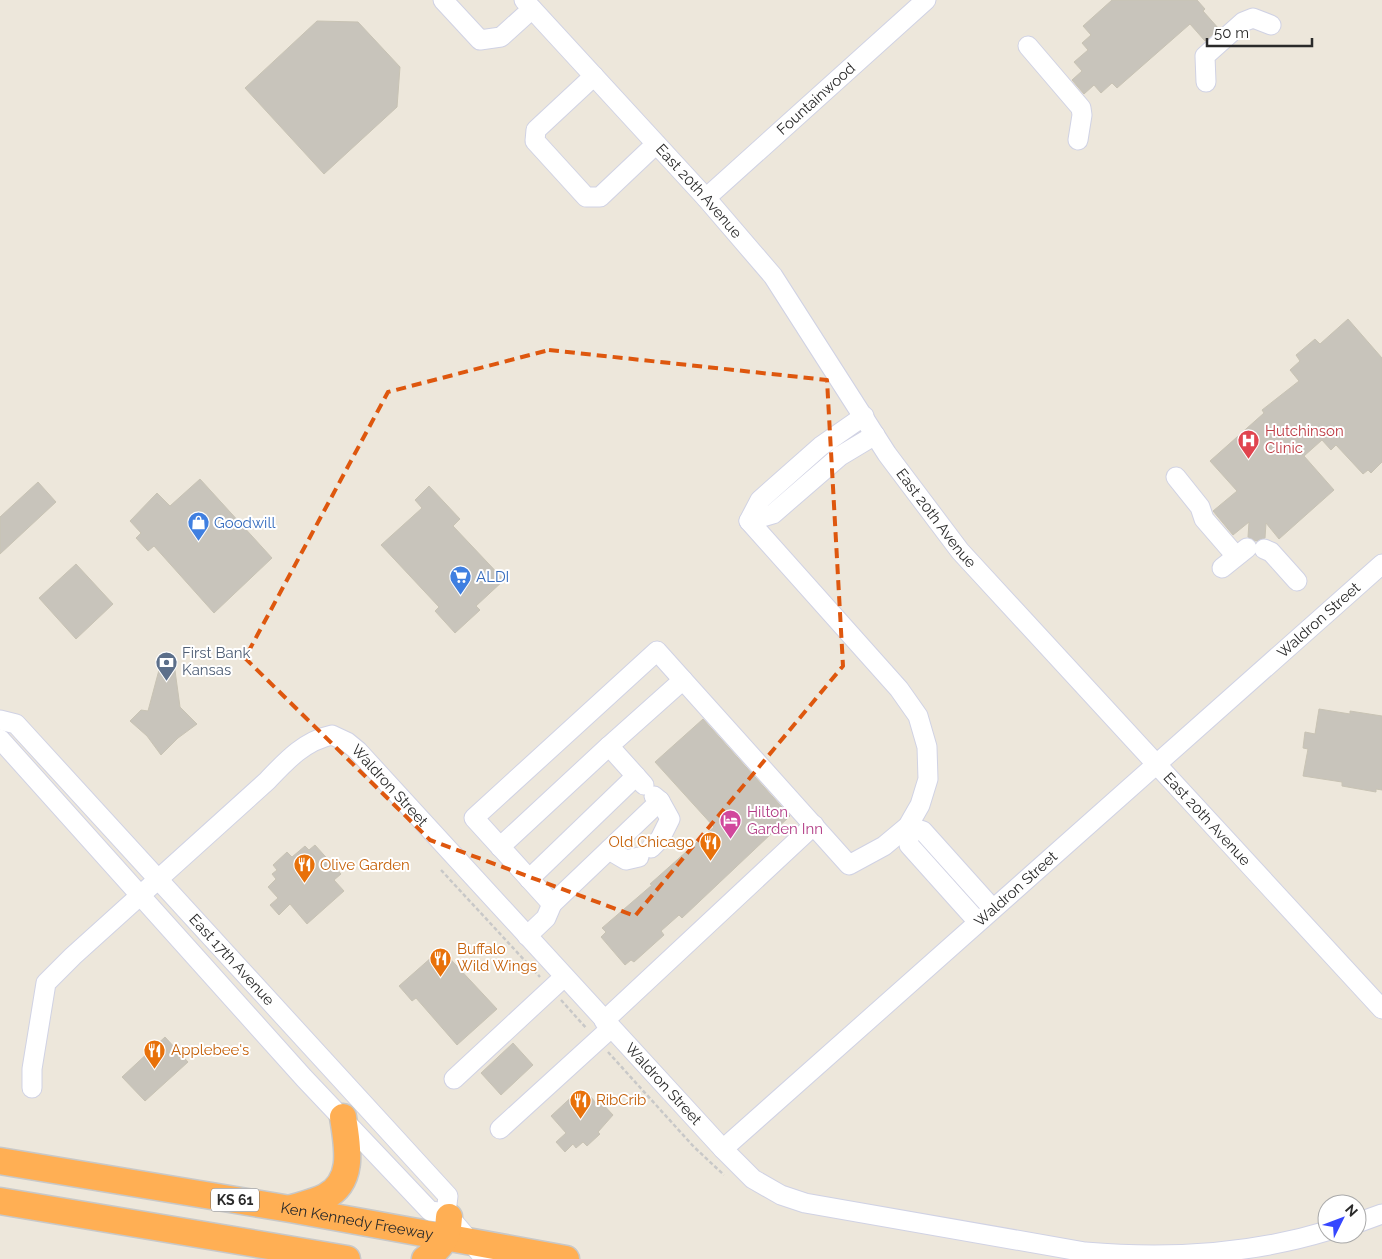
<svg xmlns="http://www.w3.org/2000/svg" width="1382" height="1259" viewBox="0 0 1382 1259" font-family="Raleway,sans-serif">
<rect width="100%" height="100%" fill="#ede7db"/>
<!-- building -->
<g fill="#c8c4bb" stroke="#c8c3b4">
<polygon points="1112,0 1197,0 1205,9 1203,11 1219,29 1205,41 1190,24 1117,88 1112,83 1101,93 1094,85 1084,94 1072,80 1082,71 1074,62 1088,50 1082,43 1091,35 1083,26"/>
<polygon points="317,21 358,22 400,67 397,107 324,174 245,88"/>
<polygon points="1348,319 1382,358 1382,462 1371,473 1368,470 1363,474 1336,445 1331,450 1322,440 1304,456 1334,490 1279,539 1266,523 1265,538 1256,541 1248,537 1249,522 1233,535 1213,511 1237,491 1210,461 1264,413 1262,410 1299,381 1290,370 1300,361 1296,355 1315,339 1320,344"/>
<polygon points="200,479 272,558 214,613 154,546 148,551 136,538 141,533 130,521 157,493 170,506"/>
<polygon points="38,482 56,502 0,554 0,517"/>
<polygon points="429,486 460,519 453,526 504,580 476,606 480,610 455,633 435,611 439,607 381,545 422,508 415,500"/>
<polygon points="76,564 113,604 76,639 39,598"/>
<polygon points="163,655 173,656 180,707 197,724 178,738 161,755 147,736 130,721 141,710 148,711"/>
<polygon points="1319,709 1350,714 1350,711 1382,716 1382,790 1376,789 1376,792 1342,786 1342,782 1303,776 1308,749 1303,748 1305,732 1315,734"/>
<polygon points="703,719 790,816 682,918 679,915 661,931 664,935 634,962 631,960 625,965 601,937 606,932 602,928 652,885 650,884 714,827 655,762"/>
<polygon points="315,845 341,874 334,880 344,891 307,924 290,904 279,915 270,905 278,898 268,887 276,879 272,874 277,870 273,865 287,852 292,857 305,846 309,850"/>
<polygon points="441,949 497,1009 457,1045 416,998 412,1001 399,986"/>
<polygon points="165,1037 188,1062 145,1101 122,1077"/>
<polygon points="513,1043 533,1065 501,1095 481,1073"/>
<polygon points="578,1091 586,1100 590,1096 596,1103 599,1100 613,1115 598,1132 600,1134 587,1146 583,1142 576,1148 573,1144 565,1152 556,1142 566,1133 551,1116"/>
</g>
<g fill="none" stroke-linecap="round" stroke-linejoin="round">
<defs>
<g id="minor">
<polyline points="443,0 480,40 501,37 532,9"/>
<path id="s1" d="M524,0L706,198L773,276L887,454L960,551L1382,1009"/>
<polyline points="1028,46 1081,108 1082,115 1078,140"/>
<polyline points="594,76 536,130 535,141 586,197 600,197 656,144"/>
<polyline points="1206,82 1205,56 1243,22 1253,18 1271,25"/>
<path id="s2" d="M706,198L926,0"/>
<polyline points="864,416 821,446 760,500 749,521 773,514 840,456 875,435"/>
<polyline points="1176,477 1200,507 1204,519 1236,556"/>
<polyline points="1264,549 1271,552 1297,581"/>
<polyline points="1222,568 1247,548"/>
<path id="s3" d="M0,720L16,724L448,1196L446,1213"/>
<polyline points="0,739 304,1078 430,1211 446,1213 485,1259"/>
<polyline points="644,785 609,746 683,680 849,865 884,846 908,826 920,805 928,779 927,747 918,716 899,689 749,521"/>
<polyline points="500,847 609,746"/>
<polyline points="651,848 660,839 670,819 660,801"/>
<polyline points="609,850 626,860 639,857"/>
<polyline points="529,879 636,776"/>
<polyline points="552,904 474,818 657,651 683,680"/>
<polyline points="978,922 909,845 908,826 923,831 993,909"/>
<polyline points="527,936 546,918 552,904 660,801 654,796"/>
<polyline points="604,1021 814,825"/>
<polyline points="454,1079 564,977"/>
<path id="s4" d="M32,1088V1069L46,983L73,956L267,781C286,761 304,741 332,735L347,742L358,751L723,1149L1382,564"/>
<polyline points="500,1129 611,1028"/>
<path d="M723,1149L753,1179L781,1195L805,1203L1085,1252C1166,1259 1248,1255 1327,1231"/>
<polyline points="1357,1223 1382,1214"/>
</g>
<g id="highway">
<path id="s5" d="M0,1161L290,1209L566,1259"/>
<polyline points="0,1201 347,1259"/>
<path d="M292,1208C302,1205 315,1202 325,1197C356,1181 347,1144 343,1117"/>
<path d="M425,1259C442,1247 448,1238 449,1217"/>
</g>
</defs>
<!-- minor casing -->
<use href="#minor" stroke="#d0d2e4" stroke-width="21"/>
<!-- highway casing -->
<use href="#highway" stroke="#c8c8c8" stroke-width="29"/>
<!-- path -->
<g stroke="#c8c8c8" stroke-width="2.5" stroke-dasharray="4 2.5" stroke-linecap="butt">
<polyline points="441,870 540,977"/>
<polyline points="561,1000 587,1029"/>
<polyline points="608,1052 694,1147 724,1175"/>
</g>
<!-- minor -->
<use href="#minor" stroke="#fff" stroke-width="19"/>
<!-- highway -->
<use href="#highway" stroke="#ffaf54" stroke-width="26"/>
</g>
<!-- marked area -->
<path fill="none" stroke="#de570e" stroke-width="4" stroke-dasharray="10 6" stroke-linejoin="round" d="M549,350L827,380L843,666L635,916L430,840L245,658L388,392Z"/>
<!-- icons -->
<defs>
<symbol id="hospital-pin" viewBox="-11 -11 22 30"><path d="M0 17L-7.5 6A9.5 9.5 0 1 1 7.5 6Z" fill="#e0444e" stroke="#fff"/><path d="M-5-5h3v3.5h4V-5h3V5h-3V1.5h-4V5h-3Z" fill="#fff"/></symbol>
<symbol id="shop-pin" viewBox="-11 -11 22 30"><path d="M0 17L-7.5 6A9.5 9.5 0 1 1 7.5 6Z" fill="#3f7fe0" stroke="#fff"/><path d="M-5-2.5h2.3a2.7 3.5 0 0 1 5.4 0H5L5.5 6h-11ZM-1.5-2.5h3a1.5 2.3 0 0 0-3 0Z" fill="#fff"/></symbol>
<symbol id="supermarket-pin" viewBox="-11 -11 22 30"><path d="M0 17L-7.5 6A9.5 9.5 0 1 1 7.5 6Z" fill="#3f7fe0" stroke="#fff"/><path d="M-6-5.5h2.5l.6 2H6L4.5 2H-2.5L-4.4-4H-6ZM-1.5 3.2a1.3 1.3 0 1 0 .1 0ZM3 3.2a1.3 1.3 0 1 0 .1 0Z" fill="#fff"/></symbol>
<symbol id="bank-pin" viewBox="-11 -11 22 30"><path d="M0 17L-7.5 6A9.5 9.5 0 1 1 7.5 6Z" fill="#5c6f8a" stroke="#fff"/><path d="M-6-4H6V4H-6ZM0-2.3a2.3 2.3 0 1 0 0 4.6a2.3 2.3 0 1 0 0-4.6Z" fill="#fff"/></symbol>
<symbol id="hotel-pin" viewBox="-11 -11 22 30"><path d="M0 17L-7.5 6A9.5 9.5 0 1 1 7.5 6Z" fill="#d1479c" stroke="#fff"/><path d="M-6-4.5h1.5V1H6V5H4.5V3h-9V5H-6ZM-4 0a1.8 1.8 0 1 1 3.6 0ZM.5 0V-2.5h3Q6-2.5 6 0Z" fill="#fff"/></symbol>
<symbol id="restaurant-pin" viewBox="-11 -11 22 30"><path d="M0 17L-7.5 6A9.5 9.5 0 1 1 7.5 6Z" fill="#e8710a" stroke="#fff"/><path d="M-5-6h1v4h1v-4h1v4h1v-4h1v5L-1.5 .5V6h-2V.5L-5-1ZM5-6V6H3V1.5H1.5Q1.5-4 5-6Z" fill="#fff"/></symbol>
</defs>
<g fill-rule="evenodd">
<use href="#hospital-pin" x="1236" y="428" width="25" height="34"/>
<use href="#shop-pin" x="186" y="510" width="25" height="34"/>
<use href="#supermarket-pin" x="448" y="564" width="25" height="34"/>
<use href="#bank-pin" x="154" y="650" width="25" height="34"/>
<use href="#hotel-pin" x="718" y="808" width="25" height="34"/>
<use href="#restaurant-pin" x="698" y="830" width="25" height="34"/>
<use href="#restaurant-pin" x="292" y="852" width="25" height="34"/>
<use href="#restaurant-pin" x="428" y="946" width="25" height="34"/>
<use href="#restaurant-pin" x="142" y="1038" width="25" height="34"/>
<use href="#restaurant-pin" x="568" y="1088" width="25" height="34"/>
</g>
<g text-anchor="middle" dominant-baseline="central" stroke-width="4" stroke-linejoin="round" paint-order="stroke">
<!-- shield labels -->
<rect fill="#fff" stroke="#6a6a6a" stroke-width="1" x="211" y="1188.5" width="48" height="23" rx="4"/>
<g font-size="14" font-weight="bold" fill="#2a2a2a">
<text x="235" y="1200">KS 61</text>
</g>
<!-- street labels -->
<g font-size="15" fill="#2a2a2a" stroke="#fff">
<text stroke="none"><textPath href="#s2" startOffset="148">Fountainwood</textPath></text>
<text stroke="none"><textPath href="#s1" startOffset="259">East 20th Avenue</textPath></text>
<text stroke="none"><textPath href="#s1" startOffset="664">East 20th Avenue</textPath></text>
<text stroke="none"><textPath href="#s4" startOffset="1854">Waldron Street</textPath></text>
<text stroke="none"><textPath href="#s4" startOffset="564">Waldron Street</textPath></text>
<text stroke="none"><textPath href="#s1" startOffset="1069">East 20th Avenue</textPath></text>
<text stroke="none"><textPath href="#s4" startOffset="1449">Waldron Street</textPath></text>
<text stroke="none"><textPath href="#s3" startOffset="336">East 17th Avenue</textPath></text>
<text stroke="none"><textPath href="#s4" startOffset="969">Waldron Street</textPath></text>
<text stroke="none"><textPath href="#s5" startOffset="362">Ken Kennedy Freeway</textPath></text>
</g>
<!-- health labels -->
<g font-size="15" fill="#be3a42" stroke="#fff" text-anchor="start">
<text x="1265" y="431">Hutchinson<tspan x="1265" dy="17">Clinic</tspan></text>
</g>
<!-- shop labels -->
<g font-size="15" fill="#366cbe" stroke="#fff" text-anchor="start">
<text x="214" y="523">Goodwill</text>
<text x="476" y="577">ALDI</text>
</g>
<!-- service labels -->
<g font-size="15" fill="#4e5e75" stroke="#fff" text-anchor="start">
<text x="182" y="653">First Bank<tspan x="182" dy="17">Kansas</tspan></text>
</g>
<!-- hotel labels -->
<g font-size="15" fill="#b23c85" stroke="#fff" text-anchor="start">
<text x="747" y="812">Hilton<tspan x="747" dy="17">Garden Inn</tspan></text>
</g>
<!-- food labels -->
<g font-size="15" fill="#c56008" stroke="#fff" text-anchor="start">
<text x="694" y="842" text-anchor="end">Old Chicago</text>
<text x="320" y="865">Olive Garden</text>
<text x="457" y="949">Buffalo<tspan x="457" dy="17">Wild Wings</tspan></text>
<text x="171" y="1050">Applebee's</text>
<text x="596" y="1100">RibCrib</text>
</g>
</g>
<!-- north arrow -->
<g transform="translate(1342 1219) rotate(48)"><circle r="24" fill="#ffffff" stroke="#aaaaaa"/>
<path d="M0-4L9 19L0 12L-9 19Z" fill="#3647ff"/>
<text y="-8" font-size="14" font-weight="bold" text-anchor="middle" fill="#2a2a2a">N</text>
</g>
<!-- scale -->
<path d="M1207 38v8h105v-8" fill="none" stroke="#2a2a2a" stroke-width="2.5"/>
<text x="1214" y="38" font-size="15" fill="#2a2a2a" stroke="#ffffff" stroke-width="4" paint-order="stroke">50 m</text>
</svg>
